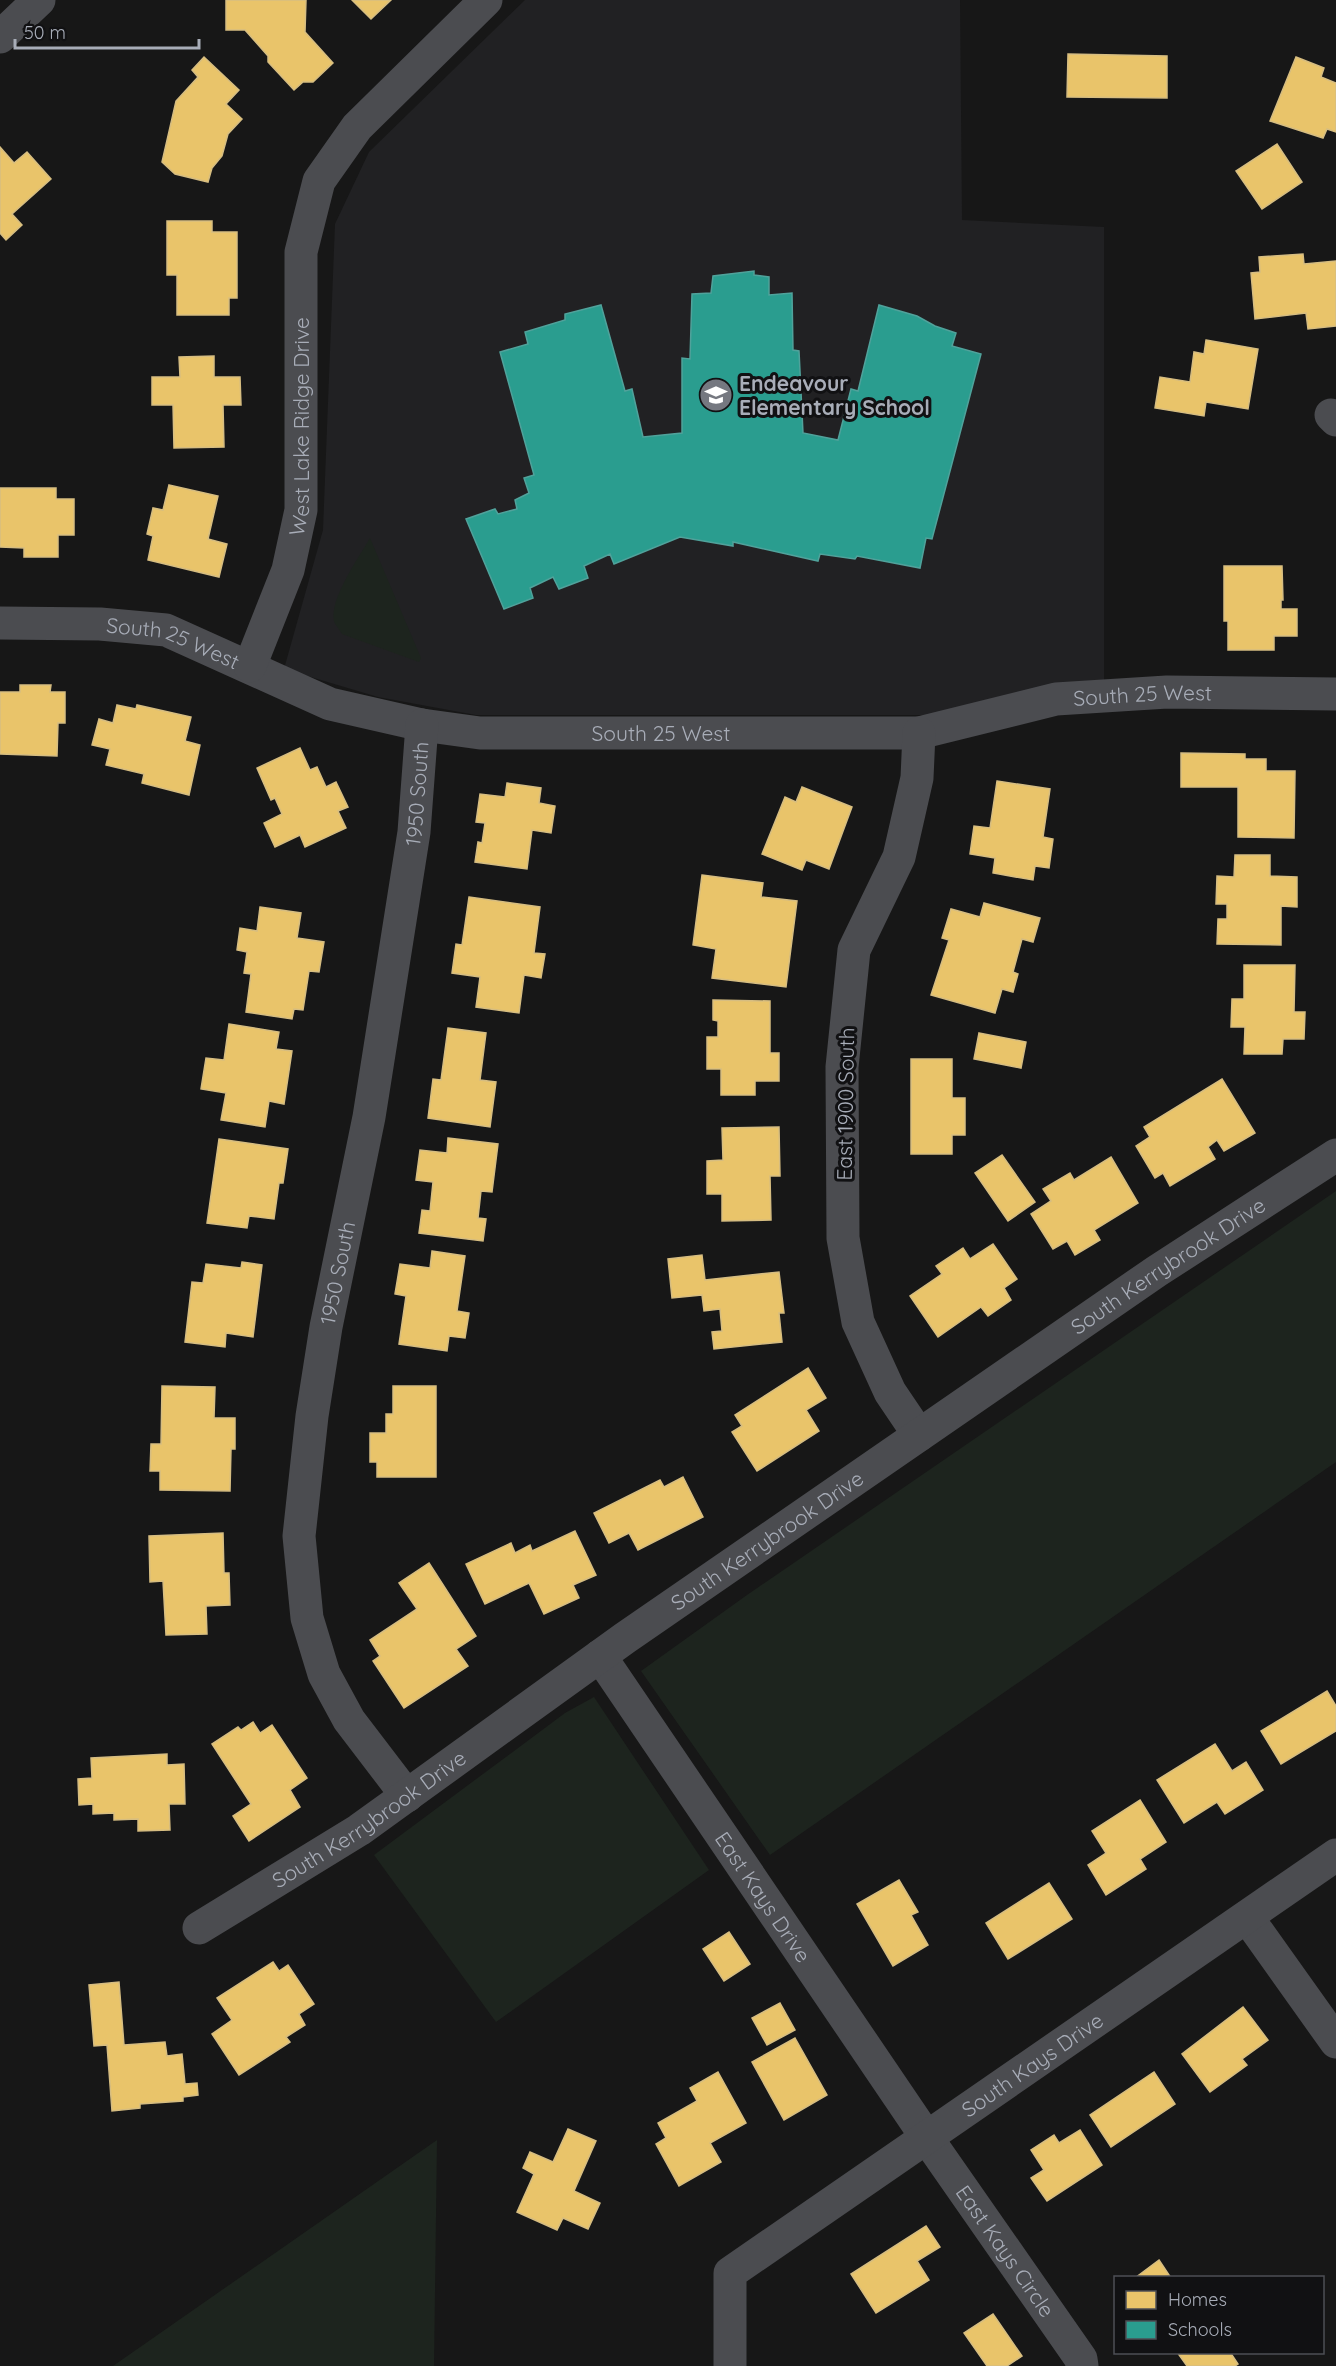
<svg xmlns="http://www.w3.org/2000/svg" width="1336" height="2366" viewBox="0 0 1336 2366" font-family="Quicksand,sans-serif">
<rect width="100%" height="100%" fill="#171717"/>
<!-- built -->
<polygon fill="#212123" points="525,0 960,0 962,220 1104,227 1104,682 957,715 476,715 378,697 284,669 323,530 335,224 369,152"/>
<!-- green -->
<g fill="#1d241e">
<path d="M370,538L421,658L419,662L342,634C340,630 335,625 334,621C329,600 359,557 370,538Z"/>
<polygon points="1336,1191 1336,1462 770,1855 641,1671 747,1595"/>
<polygon points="594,1697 709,1870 496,2022 374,1855 565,1713"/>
<polygon points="437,2140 434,2366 113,2366"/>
</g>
<!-- homes -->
<g fill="#e9c46a" stroke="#d6bd81" stroke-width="1.5">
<polygon points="226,0 306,0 305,32 333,63 313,82 303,82 294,90 268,62 268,56 245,30 226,30"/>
<polygon points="352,0 391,0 371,19"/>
<polygon points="1068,54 1167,56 1167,98 1067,97"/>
<polygon points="204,57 239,90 226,104 242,119 228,134 222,156 212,168 208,182 175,174 162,162 176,101 198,77 192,70"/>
<polygon points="1296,57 1324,68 1321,77 1336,83 1336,132 1327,129 1323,138 1270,121"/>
<polygon points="1277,144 1302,182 1262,209 1236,171"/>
<polygon points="0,147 14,163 27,152 51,179 12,214 22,225 6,240 0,233"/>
<polygon points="167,221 212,221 212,232 237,232 237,298 229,298 229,315 177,315 177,275 167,275"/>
<polygon points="1303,254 1304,264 1336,261 1336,326 1308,329 1306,313 1255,319 1251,273 1260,272 1259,257"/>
<polygon points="1206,340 1258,349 1248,409 1206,402 1204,416 1155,408 1160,377 1190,382 1194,352 1204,354"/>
<polygon points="214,356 214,377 240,377 241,405 223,405 224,447 174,448 173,405 152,405 152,377 180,377 179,357"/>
<polygon points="169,485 218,496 208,539 227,544 219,577 148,560 153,536 147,534 153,508 163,510"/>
<polygon points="0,488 56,488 56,499 74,499 74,535 58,535 58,557 24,557 24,548 0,547"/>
<polygon points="1224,566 1282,566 1283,600 1281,600 1281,609 1297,609 1297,636 1274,636 1274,650 1228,650 1228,621 1224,621"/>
<polygon points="20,685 51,685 50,692 65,692 65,723 58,723 57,756 0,754 0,692 20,692"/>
<polygon points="117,705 136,709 137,705 191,717 185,741 200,745 189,795 142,783 144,774 106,765 110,749 92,745 99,719 113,723"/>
<polygon points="300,748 310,770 317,767 326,787 336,782 348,807 338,811 346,828 305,847 300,835 275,847 264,823 282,814 275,798 271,800 257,768"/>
<polygon points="1181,753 1245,754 1245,759 1266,759 1266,771 1295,771 1294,838 1238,837 1238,787 1181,787"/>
<polygon points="997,781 1050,789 1043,837 1053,839 1049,868 1035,866 1033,880 993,873 995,858 970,854 974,826 990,828"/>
<polygon points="507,783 541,788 539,803 555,806 551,833 532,830 527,869 475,862 478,842 482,843 485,823 476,822 480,794 505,797"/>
<polygon points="802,787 852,807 829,869 806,860 802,870 762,854 785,797 796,802"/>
<polygon points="1235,855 1270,855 1270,876 1297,877 1297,907 1281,906 1281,945 1217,944 1218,919 1227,919 1227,904 1216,904 1217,876 1234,877"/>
<polygon points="702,875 763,883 761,897 797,901 786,987 712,978 716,949 693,945"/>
<polygon points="469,897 540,907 534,953 545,954 541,978 524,975 519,1013 476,1007 480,977 452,973 456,944 462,945"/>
<polygon points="984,903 1040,918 1033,942 1022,939 1013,972 1018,974 1013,992 1002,989 995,1013 931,995 949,940 942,938 951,909 980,917"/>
<polygon points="260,907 301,913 297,938 324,942 319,972 309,971 303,1010 294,1009 292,1019 246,1012 251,974 244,973 247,952 237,950 240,928 257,931"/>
<polygon points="1244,965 1295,965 1294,1012 1305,1012 1304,1039 1283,1039 1282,1054 1244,1054 1245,1027 1231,1027 1232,999 1244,999"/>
<polygon points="713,1000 770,1001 770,1053 779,1053 779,1081 755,1081 755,1095 721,1095 721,1069 707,1069 707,1037 718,1037 718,1021 713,1020"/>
<polygon points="229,1024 279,1032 276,1049 292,1051 284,1104 269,1101 265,1127 221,1120 226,1093 201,1089 206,1058 224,1060"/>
<polygon points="448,1028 486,1033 480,1080 496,1082 490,1127 428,1118 433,1079 441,1080"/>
<polygon points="979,1033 1026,1042 1021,1068 974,1059"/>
<polygon points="911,1059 952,1059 952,1098 965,1098 965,1135 952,1135 952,1154 911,1154"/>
<polygon points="1222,1079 1255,1133 1224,1151 1217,1140 1208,1147 1215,1159 1170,1186 1163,1173 1155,1178 1136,1146 1150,1137 1144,1127"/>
<polygon points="779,1127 780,1176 770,1176 771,1220 722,1221 722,1194 707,1194 707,1161 723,1160 722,1128"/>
<polygon points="448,1138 498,1144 492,1192 481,1191 478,1218 486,1219 483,1241 419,1233 422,1210 430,1211 433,1182 416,1180 420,1150 447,1153"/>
<polygon points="219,1139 288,1149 283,1183 279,1183 274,1219 249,1216 247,1228 207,1223"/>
<polygon points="1002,1155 1035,1202 1008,1221 975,1173"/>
<polygon points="1111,1157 1138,1203 1094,1230 1100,1240 1075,1255 1067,1241 1053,1249 1031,1214 1051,1201 1043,1189 1070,1173 1074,1180"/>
<polygon points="993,1244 1017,1279 1004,1288 1011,1300 988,1316 981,1307 938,1337 910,1296 942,1274 936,1266 963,1248 970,1259"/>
<polygon points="432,1251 465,1256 457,1311 469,1313 465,1338 449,1336 447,1351 399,1344 406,1296 395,1294 400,1264 430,1268"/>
<polygon points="702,1255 705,1280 779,1272 784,1313 779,1313 782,1342 714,1349 712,1332 722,1331 720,1309 704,1311 702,1295 672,1298 668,1259"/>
<polygon points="242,1262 262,1265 253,1337 226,1333 225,1347 185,1342 192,1282 203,1283 206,1264 241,1268"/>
<polygon points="808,1368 826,1398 806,1410 819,1431 757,1471 732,1432 742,1426 735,1415"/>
<polygon points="162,1386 215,1387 214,1418 235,1418 235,1449 231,1449 230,1491 160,1490 160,1471 150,1471 151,1444 161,1444"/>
<polygon points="393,1386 436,1386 436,1477 377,1477 377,1462 370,1462 370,1433 386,1433 386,1414 393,1414"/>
<polygon points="683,1477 703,1517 638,1550 629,1533 609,1543 594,1513 660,1480 664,1487"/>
<polygon points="575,1531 596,1575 573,1585 579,1598 544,1614 529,1583 485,1604 466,1564 511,1543 515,1553 530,1545 532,1551"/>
<polygon points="223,1533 224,1573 229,1573 230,1605 206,1606 207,1634 166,1635 163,1581 150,1582 149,1536"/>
<polygon points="429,1563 476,1636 456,1649 468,1666 404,1708 373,1661 380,1656 370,1640 417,1609 399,1583"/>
<polygon points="1327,1691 1336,1706 1336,1731 1281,1764 1261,1731"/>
<polygon points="253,1722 260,1733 272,1725 307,1778 290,1790 300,1807 249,1841 233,1816 251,1804 212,1744 238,1727 241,1730"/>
<polygon points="1215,1744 1232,1771 1246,1762 1263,1790 1225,1814 1217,1802 1184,1823 1157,1780"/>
<polygon points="167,1754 167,1765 184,1764 185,1804 169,1804 170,1830 138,1831 138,1819 114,1820 114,1813 93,1814 93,1804 79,1805 78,1779 92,1778 91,1758"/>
<polygon points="1140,1800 1166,1842 1140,1859 1146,1869 1106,1895 1088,1865 1106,1853 1092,1831"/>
<polygon points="899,1880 918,1912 911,1915 928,1945 893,1966 857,1904"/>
<polygon points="1049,1883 1072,1919 1008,1959 986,1923"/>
<polygon points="729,1932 750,1964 724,1981 703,1949"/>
<polygon points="273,1962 279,1971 288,1965 314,2004 299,2014 305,2025 286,2037 290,2042 239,2075 212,2034 232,2020 217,1998"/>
<polygon points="119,1982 124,2045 165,2042 167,2056 182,2054 185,2084 197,2083 198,2095 183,2097 183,2101 140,2104 140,2108 112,2111 107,2045 94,2046 89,1985"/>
<polygon points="780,2003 795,2030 767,2045 752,2018"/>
<polygon points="1243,2007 1268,2040 1242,2059 1247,2065 1210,2092 1182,2054"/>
<polygon points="795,2038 827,2095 784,2120 752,2062"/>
<polygon points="718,2072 746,2123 710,2143 721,2162 679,2186 656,2144 666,2138 658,2123 697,2101 690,2088"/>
<polygon points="1154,2072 1175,2104 1111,2147 1090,2115"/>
<polygon points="568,2129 596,2141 574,2191 600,2203 588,2229 563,2218 557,2230 517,2212 534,2174 523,2168 530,2152 553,2162"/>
<polygon points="1080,2130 1102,2165 1047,2201 1031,2178 1044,2170 1031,2150 1054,2135 1059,2143"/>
<polygon points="926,2226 940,2247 917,2261 929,2280 876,2313 851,2274"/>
<polygon points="1159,2260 1171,2278 1135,2278"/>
<polygon points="993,2314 1022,2356 1007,2366 987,2366 964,2333"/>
<polygon points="1177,2352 1230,2352 1238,2364 1235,2366 1187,2366"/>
</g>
<!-- schools -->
<polygon fill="#2a9d8f" stroke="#50a29b" stroke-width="1.5" points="754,271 754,275 769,277 769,295 792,293 793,350 799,351 803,433 838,440 851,389 858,391 879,305 917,316 935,326 956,333 952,346 981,354 932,539 926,538 920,568 857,556 855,559 820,554 818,561 733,542 733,546 680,537 614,564 610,554 584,566 588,578 559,589 553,577 530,588 533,598 504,609 466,519 495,509 498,514 517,509 515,500 529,493 524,478 534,475 500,352 528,344 525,332 565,320 565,314 601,305 625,391 632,389 643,437 682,433 682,358 690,359 692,294 711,293 713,276"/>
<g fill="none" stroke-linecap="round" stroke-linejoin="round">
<!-- minor -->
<g stroke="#4b4c50" stroke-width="33">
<polyline points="0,37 39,0"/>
<polyline points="1331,415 1336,420"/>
<path id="s1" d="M0,623L100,624L166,630L330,704L422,725L480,733H919L1056,699L1167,692L1336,694"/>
<path id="s2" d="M250,666L288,570L301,510V252L319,181L357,127L486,0"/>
<polyline points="919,733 917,778 899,857 854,950 842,1067 843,1238 858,1322 890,1392 919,1435"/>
<path id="s3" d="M600,1656L927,2138L1081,2359L1082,2366"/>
<path id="s4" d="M407,1796L349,1720L324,1674L307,1618L299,1536L312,1416L326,1327L369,1117L414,832L422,725"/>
<polyline points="1247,1917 1336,2042"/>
<path id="s5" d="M199,1928L359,1830L625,1638L1157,1271L1336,1155"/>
<path id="s6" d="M730,2366V2273L1336,1855"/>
</g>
</g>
<!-- icons -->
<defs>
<symbol id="school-disc" viewBox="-11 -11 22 22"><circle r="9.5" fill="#757880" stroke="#111113"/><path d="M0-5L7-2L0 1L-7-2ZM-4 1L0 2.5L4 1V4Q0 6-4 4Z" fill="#fff"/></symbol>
</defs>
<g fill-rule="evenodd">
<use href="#school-disc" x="697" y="376" width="38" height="38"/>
</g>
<g text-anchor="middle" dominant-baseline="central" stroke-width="6" stroke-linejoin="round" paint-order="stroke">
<!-- poi labels -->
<g font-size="21" font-weight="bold" fill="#a8adb8" stroke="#111113" text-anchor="start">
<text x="739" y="383">Endeavour<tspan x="739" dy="24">Elementary School</tspan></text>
</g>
<!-- street labels -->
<g font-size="21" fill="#a8adb8" stroke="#111113">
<text stroke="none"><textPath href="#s2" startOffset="248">West Lake Ridge Drive</textPath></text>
<text stroke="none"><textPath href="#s1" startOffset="176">South 25 West</textPath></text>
<text stroke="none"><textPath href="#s1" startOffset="1166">South 25 West</textPath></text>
<text stroke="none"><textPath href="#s1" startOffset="680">South 25 West</textPath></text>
<text stroke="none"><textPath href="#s4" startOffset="1041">1950 South</textPath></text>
<text transform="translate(845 1104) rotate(-89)">East 1900 South</text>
<text stroke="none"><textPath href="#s5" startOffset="1174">South Kerrybrook Drive</textPath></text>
<text stroke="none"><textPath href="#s4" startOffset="555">1950 South</textPath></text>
<text stroke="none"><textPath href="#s5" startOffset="688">South Kerrybrook Drive</textPath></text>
<text stroke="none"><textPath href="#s5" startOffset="202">South Kerrybrook Drive</textPath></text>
<text stroke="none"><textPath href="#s3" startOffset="291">East Kays Drive</textPath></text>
<text stroke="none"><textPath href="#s6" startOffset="460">South Kays Drive</textPath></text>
<text stroke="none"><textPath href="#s3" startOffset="720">East Kays Circle</textPath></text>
</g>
</g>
<!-- legend -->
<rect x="1114" y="2276" width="210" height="78" fill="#111113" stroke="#4d4f55" stroke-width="1.5"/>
<rect x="1126" y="2291" width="30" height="18" fill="#e9c46a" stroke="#4d4f55" stroke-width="1.5"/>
<text x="1168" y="2306" font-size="18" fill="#a8adb8">Homes</text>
<rect x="1126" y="2321" width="30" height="18" fill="#2a9d8f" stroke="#4d4f55" stroke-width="1.5"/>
<text x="1168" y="2336" font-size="18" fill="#a8adb8">Schools</text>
<!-- scale -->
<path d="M15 39v9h184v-9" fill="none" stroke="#a8adb8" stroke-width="3"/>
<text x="24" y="39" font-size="18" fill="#a8adb8" stroke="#111113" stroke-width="4.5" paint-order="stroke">50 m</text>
</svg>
